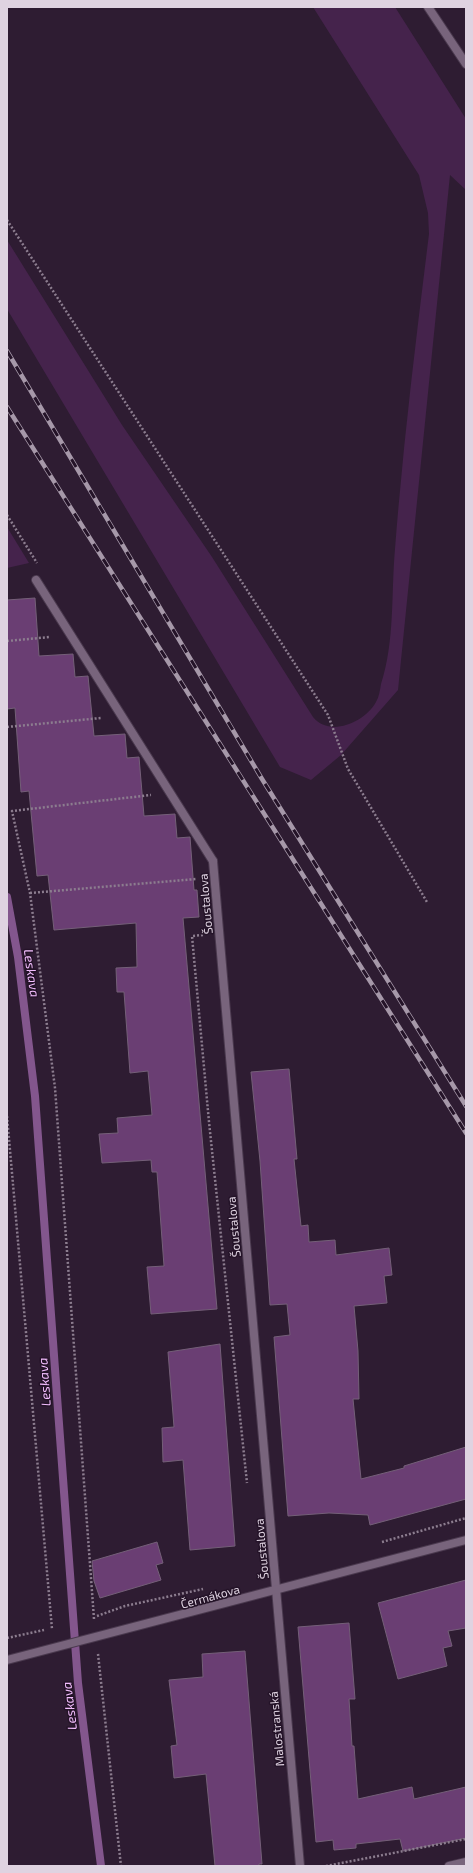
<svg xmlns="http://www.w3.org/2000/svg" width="473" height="1873" viewBox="0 0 473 1873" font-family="'Exo 2',sans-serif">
<rect width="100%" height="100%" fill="#2e1c32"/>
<!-- green -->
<g fill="#45234c">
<path d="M313,7H395L466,119V190L450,175L398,690L341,755L311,780L280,767L7,309V240L122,425L212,557L313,717C330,738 365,722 376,702C379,697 380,690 381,684C395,641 391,594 395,549C403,444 416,339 429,234L428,213L419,175Z"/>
<polygon points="7,527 29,563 7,568"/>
</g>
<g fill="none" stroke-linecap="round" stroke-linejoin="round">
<!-- stream -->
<polyline stroke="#83568d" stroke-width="8" points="7,897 18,957 35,1096 78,1683 101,1866"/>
</g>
<!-- building -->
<g fill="#6a3e73" stroke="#745f78">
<polygon points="35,598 39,656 73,654 75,677 88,676 94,736 125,734 127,758 139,757 144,816 175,814 177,838 190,837 194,890 197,890 199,917 183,918 217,1309 151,1314 147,1267 164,1266 157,1172 152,1172 151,1160 102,1163 99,1134 118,1133 117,1118 152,1115 148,1071 130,1073 124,992 117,992 116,968 137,967 136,923 54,930 48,875 37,876 29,791 21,792 15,708 7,709 7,600"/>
<polygon points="289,1069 297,1159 294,1159 301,1226 308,1225 309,1242 335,1240 336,1255 389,1248 392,1275 384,1276 387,1303 354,1306 358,1351 359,1399 353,1399 361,1479 404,1468 404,1466 466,1447 466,1499 370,1525 368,1515 329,1513 288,1516 274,1337 290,1335 287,1304 270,1305 260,1161 251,1072"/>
<polygon points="220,1344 235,1546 190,1550 183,1460 163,1462 162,1428 174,1427 168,1352"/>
<polygon points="157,1542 163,1563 156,1565 161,1580 100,1598 94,1581 92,1561"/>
<polygon points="466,1580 466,1628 448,1631 452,1646 443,1648 447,1666 398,1679 378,1603"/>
<polygon points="349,1623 355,1699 349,1699 352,1746 354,1746 358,1799 412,1787 414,1799 466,1787 466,1838 403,1851 400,1839 356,1844 356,1848 334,1850 333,1840 316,1842 298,1627"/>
<polygon points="245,1651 262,1864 259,1864 259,1866 215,1866 206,1774 174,1778 171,1746 177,1745 169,1680 203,1677 202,1654"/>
</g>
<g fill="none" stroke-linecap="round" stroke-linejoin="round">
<defs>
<g id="lane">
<polyline points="428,7 466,64"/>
<polyline points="36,580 213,861"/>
</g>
<g id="street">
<polyline points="213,861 300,1866"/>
<polyline points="7,1660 466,1540"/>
<polyline points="449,1866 466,1862"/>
</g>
</defs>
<!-- lane casing -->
<use href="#lane" stroke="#4a394e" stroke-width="10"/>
<!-- street casing -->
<use href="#street" stroke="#4a394e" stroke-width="10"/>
<!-- path -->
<g stroke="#8c7d8f" stroke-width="2.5" stroke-dasharray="2 2" stroke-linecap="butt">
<polyline points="7,220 328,715 348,769 427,902"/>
<polyline points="7,515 37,563"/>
<polyline points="7,641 50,637"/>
<polyline points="7,727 101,718"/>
<polyline points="30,893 196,879"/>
<polyline points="203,935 192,936 209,1122 247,1483"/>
<polyline points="7,1116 52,1629"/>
<polyline points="382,1542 466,1518"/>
<polyline points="97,1616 125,1606 203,1589"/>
<polyline points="94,1619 55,1088 30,893 12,811 151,795"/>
<polyline points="7,1638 44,1630"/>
<polyline points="98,1654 121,1866"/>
<polyline points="326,1866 466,1839"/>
</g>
<!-- lane -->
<use href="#lane" stroke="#78647c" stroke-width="8"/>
<!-- street -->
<use href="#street" stroke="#78647c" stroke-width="8"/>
<defs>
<g id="rail">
<polyline points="7,351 262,779 466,1106"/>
<polyline points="7,407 466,1133"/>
</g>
</defs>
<!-- rail casing -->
<use href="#rail" stroke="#a698a9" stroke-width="4.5"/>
<!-- rail -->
<use href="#rail" stroke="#241328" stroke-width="3" stroke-dasharray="9" stroke-linecap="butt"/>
</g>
<g text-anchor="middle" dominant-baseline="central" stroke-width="3" stroke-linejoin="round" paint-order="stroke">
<!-- street labels -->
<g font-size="12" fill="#dfd3e1" stroke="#241328">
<text transform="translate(205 904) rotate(-95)">Šoustalova</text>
<text transform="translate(233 1227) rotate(-95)">Šoustalova</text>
<text transform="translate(261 1549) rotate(-95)">Šoustalova</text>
<text transform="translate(210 1596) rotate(-15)">Čermákova</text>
<text transform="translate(276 1729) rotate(-95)">Malostranská</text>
</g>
<!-- water labels -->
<g font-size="13" font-style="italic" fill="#f3befe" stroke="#241328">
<text transform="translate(32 973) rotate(82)">Leskava</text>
<text transform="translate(44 1382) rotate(-94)">Leskava</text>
<text transform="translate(69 1706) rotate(-97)">Leskava</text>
</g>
</g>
<!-- border -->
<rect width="473" height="1873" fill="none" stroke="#dfd3e1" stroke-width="16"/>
</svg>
